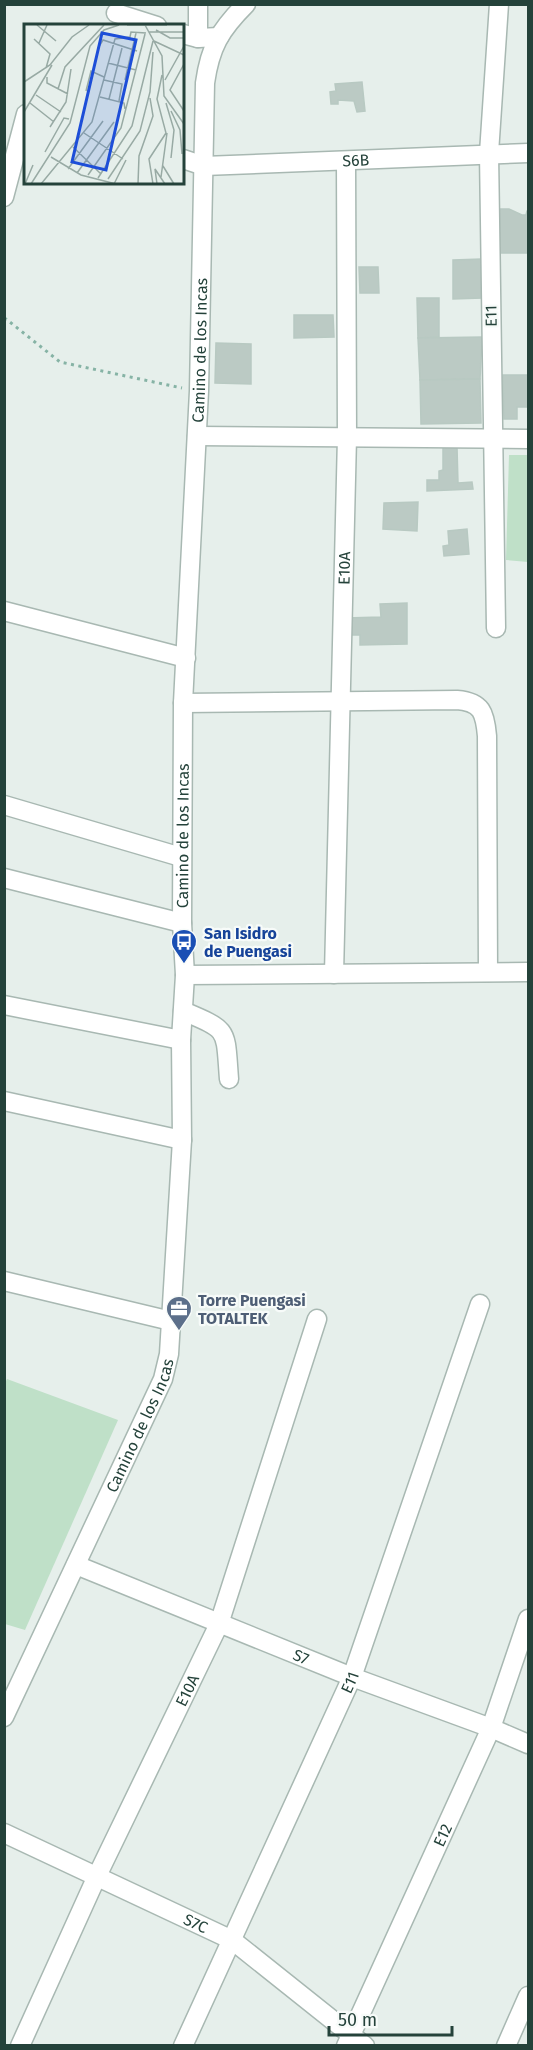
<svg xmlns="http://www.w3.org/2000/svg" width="533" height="2050" viewBox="0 0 533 2050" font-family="'Fira Sans',sans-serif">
<rect width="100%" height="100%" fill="#e6efeb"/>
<!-- green -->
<g fill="#bfe0c8">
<polygon points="509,455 528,455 528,562 506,560"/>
<polygon points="7,1379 118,1420 25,1630 5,1624 4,1385"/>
</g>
<!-- building -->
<g fill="#bbcac4" stroke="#b8c9c2" stroke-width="1.5">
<polygon points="362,82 365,111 357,112 354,101 338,100 338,104 331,104 330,92 336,91 335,84"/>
<polygon points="492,209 509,209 522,215 526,215 527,211 528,211 528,253 495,253"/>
<polygon points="481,259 482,298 453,299 453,260"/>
<polygon points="359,267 378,267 379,293 360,293"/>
<polygon points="417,298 439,298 439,337 418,338"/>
<polygon points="294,315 333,315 334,337 294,338"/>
<polygon points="482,337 480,379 420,380 418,338"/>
<polygon points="216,343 251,344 251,384 215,383"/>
<polygon points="503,375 528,375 528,407 517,407 517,419 504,419"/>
<polygon points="480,379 481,423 421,424 420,380"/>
<polygon points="443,447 457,447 458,483 472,482 473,489 427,491 427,480 439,480 439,471 443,470"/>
<polygon points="418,502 417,531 383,529 384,503"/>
<polygon points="467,529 469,554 444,556 443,546 449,545 448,531"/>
<polygon points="407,603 407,644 360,645 360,635 347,635 346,618 381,617 380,604"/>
</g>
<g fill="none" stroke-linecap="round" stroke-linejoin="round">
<defs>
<g id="minor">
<polyline points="198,4 198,38"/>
<polyline points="116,13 157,26"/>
<polyline points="183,34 198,38 219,37"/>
<path id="s1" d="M183,159L204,166L528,153"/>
<polyline points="4,197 26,114"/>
<polyline points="197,436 528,439"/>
<polyline points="4,611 186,658"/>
<polyline points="496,628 489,153 499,4"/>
<path d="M183,703L457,700C482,702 485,713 487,736L488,972"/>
<polyline points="4,805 181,857"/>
<polyline points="4,878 182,923"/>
<path id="s2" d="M334,974L347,437L346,161"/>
<polyline points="185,975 528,972"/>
<polyline points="4,1005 181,1040"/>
<path d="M183,1011C230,1031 225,1028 229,1079"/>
<polyline points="4,1101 182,1140"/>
<polyline points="4,1281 171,1321"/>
<path id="s3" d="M76,1565L352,1677L491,1728L528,1744"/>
<path id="s4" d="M4,1717L163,1379L169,1354L182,1140L181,1040L185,975L182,923L183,703L199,391L205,83C210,47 220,30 246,4"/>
<path id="s5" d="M4,1833L232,1940L365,2046"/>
<path id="s6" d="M20,2046L97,1876L219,1624L317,1319"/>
<path id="s7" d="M183,2046L352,1677L480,1304"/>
<path id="s8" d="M346,2046L491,1728L528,1619"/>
<polyline points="506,2046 528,1996"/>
</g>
</defs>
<!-- minor casing -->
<use href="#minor" stroke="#a8b8b2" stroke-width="21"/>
<!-- path -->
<polyline stroke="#86b3a5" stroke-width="3" stroke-dasharray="3 4.5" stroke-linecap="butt" points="4,320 6,319 60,362 182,388"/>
<!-- minor -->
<use href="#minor" stroke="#fff" stroke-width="18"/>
</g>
<!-- icons -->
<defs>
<symbol id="bus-pin" viewBox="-11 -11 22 30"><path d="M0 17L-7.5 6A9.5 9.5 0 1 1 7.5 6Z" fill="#1a4fb4" stroke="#f7fbf9"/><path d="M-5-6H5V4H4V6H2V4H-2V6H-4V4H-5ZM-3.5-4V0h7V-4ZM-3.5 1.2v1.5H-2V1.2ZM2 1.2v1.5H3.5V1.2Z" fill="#fff"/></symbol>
<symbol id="office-pin" viewBox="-11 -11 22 30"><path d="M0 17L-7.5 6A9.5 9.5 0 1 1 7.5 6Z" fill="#5c6f8a" stroke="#f7fbf9"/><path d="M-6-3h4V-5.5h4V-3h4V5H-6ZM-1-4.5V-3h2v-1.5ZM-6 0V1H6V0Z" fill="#fff"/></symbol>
</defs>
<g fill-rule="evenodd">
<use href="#bus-pin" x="169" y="927" width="30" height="40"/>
<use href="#office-pin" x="164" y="1294" width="30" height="40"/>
</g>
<g text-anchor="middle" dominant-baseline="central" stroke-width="4.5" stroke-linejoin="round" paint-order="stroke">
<!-- street labels -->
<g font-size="16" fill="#24423a" stroke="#f7fbf9">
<text stroke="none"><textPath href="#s1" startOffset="174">S6B</textPath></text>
<text transform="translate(491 316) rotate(-91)">E11</text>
<text stroke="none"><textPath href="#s4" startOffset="1404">Camino de los Incas</textPath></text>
<text stroke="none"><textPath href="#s2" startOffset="406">E10A</textPath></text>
<text stroke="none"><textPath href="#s4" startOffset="918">Camino de los Incas</textPath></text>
<text stroke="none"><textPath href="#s4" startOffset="322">Camino de los Incas</textPath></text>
<text stroke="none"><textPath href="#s3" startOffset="243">S7</textPath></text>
<text stroke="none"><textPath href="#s7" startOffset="400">E11</textPath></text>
<text stroke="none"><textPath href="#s6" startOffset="393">E10A</textPath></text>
<text stroke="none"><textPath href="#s8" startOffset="232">E12</textPath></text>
<text stroke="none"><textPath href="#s5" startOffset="212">S7C</textPath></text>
</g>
<!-- transit labels -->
<g font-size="16" font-weight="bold" fill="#164399" stroke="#f7fbf9" text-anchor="start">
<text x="204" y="933">San Isidro<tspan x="204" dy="18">de Puengasi</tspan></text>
</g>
<!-- service labels -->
<g font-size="16" font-weight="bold" fill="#4e5e75" stroke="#f7fbf9" text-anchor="start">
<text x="198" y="1300">Torre Puengasi<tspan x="198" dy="18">TOTALTEK</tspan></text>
</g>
</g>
<!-- overview -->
<g transform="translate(24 24)">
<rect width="160" height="160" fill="#e6efeb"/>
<path fill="none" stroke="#98aaa4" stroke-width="1.5" d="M13,1L32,17M103,1H143M121,1L138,32L140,72L160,100M132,6L146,14H160M125,8H160M10,15L26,30L22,44M130,17L160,31M15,19L23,1M74,24L79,16L113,27M84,39L112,46M160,40L146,66L160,87M23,53V59L44,70M80,56L98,60L95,77M101,56L112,9M141,56L160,22M0,58L26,41L48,13L65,1M34,65L41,43L80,1M62,67L67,47L80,53M12,71L37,88M76,73L100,79L101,85M85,75L98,24M6,79L30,98M142,79L150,106L147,134M147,87L156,106L158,130M0,88L28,41M26,103L42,78L47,45M60,109L99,135M49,123L77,150M21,128L40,94L45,95M27,133L57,151L92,160M139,142L150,160M44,145L79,97M53,149L90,98M64,151L97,104L121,10M137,153L143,109M74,154L108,102L129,17M84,155L116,107L126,68L129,28M1,160L9,141M7,160L46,99L66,22L80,6L95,1M17,160L68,98L91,15L106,13L107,8L122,9M90,160L102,136M114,160L115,132L129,92L126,74M129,160L125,135L142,109L133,75L138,51M133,160L131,145L141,160"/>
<path fill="#1d4ed8" fill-opacity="0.15" stroke="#1d4ed8" stroke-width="3" d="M78,9L112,16L82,146L48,138Z"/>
<rect width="160" height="160" fill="none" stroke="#24423a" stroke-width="3"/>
</g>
<!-- border -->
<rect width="533" height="2050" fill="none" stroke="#24423a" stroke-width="12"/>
<!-- scale -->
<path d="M329 2026v9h123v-9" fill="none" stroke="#24423a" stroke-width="3"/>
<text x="338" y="2026" font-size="18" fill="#24423a" stroke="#f7fbf9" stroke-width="4.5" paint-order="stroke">50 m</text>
</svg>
